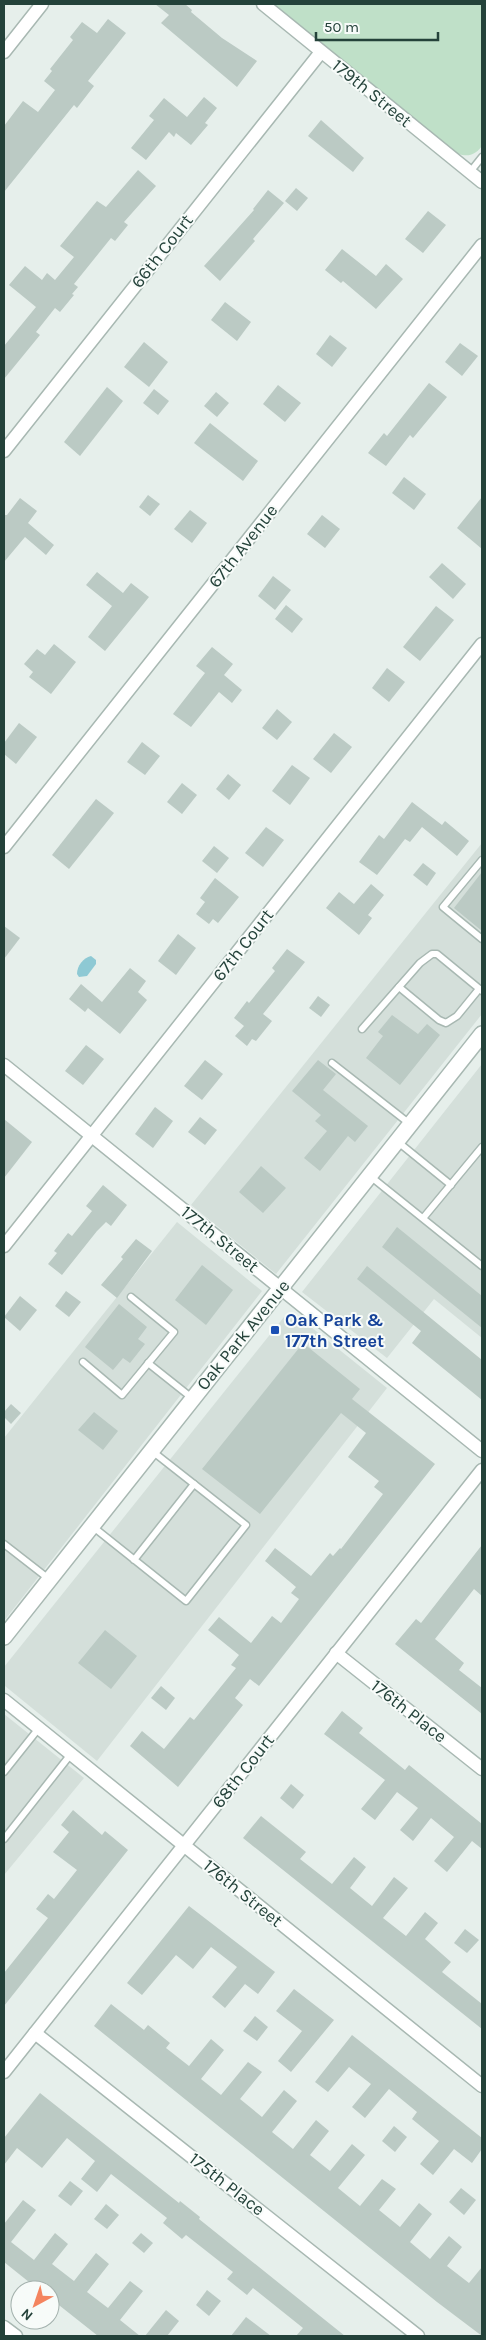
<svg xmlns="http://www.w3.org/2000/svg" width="486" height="2340" viewBox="0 0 486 2340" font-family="Karla,sans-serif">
<rect width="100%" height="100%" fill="#e6efeb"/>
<!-- built -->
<g fill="#d4dfda">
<polygon points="482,843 482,1014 276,1274 191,1205"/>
<polygon points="482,1064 482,1338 434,1299 387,1358 302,1292"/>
<polygon points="177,1222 262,1291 4,1621 4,1438"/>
<polygon points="290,1313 296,1315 387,1388 97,1761 5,1686 4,1667 284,1317"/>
<polygon points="4,1714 84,1778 4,1875"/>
</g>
<!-- green -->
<path fill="#bfe0c8" d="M274,4H482V146C475,155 469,157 458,154Z"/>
<!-- water -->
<path fill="#8ec9d4" d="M91,956L96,960V964L87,976L79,977L77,974C77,966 83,958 91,956Z"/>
<!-- building -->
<g fill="#bbcac4">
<polygon points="155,4 185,4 192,10 191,12 222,38 257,61 237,87 161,23 169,15"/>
<polygon points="108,19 126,33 88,81 94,86 77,108 74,105 4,192 4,126 23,101 38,112 55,90 44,81 52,71 50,69 73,40 70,37 82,22 97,33"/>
<polygon points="204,97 217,108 205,123 208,125 191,145 176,133 174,137 169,132 146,160 131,148 154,120 149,116 164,98 187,117"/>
<polygon points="321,120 364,158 353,172 308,136"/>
<polygon points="138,170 156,186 124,222 128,225 115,241 111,238 74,284 78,287 72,294 74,295 60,312 55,308 36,332 40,335 4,379 4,346 36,307 9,285 25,266 42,280 47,273 55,280 74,257 60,246 97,201 106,207"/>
<polygon points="296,188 308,198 297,211 285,201"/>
<polygon points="268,190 284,203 253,239 255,241 220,281 204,266 254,210 253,209"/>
<polygon points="428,211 446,225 423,253 405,239"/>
<polygon points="342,249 376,276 386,264 403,279 376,309 343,281 341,283 325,270"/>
<polygon points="225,302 251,322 237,341 211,320"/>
<polygon points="330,335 347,348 332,367 316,354"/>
<polygon points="144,342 168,362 149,387 124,367"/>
<polygon points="460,343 478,356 462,376 445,362"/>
<polygon points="429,383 447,397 413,438 410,435 386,466 368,453 384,433 387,436"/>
<polygon points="278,385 301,403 285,422 263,404"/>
<polygon points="107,387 123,401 80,456 64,442"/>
<polygon points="154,389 169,401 158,415 143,403"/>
<polygon points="216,392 229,403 217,417 204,406"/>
<polygon points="210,423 258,461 243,481 194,443"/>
<polygon points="404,477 426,494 414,510 392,493"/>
<polygon points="148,495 160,504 150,516 139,507"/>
<polygon points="482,497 482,549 457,528"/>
<polygon points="20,498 37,511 28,523 54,545 46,555 25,537 4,562 4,515 7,515"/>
<polygon points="190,510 207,523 192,543 174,529"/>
<polygon points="322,515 340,529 325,548 307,534"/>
<polygon points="442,563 466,584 453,599 429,577"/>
<polygon points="97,572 123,593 131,583 149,597 105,651 88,637 112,606 86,585"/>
<polygon points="273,576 291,590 275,610 258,596"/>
<polygon points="286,605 303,619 292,633 275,619"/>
<polygon points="436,606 454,620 420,661 403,647"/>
<polygon points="54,644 76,662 51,694 29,677 33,672 24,664 37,649 45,655"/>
<polygon points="212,647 233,664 224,675 242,690 232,703 219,692 191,727 173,714 205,673 196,666"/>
<polygon points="387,668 405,682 389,702 372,688"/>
<polygon points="277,709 292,722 277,740 262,728"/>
<polygon points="19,723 37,737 16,764 4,754 4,743"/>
<polygon points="334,733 352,747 331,773 313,759"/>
<polygon points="142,742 160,756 145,775 127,762"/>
<polygon points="292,765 310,778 290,805 272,791"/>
<polygon points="228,774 241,785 229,800 216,789"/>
<polygon points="182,783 197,795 182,814 167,802"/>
<polygon points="96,799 114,813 69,869 52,855"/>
<polygon points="412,802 442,825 445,821 469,841 457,856 422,827 410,842 405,839 377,875 359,862 379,835 384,839"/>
<polygon points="266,827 284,840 263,867 245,853"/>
<polygon points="214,846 229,858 217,873 202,861"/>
<polygon points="423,863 436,873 427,886 413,875"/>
<polygon points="482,872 482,931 454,908"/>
<polygon points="215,878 239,897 218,923 213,919 209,924 196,914 205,902 200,898"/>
<polygon points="371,884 384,895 368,915 372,918 359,935 326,908 339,892 354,904"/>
<polygon points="4,926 20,938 4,959"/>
<polygon points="178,934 196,948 176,975 158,961"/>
<polygon points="287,949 305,962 263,1014 272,1021 256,1041 252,1039 247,1046 235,1036 244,1026 234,1018 247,1001 249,1003 275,971 272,968"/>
<polygon points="130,968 146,981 138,992 147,1000 120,1034 88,1008 85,1012 69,999 81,984 102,1002"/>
<polygon points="318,996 330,1005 321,1017 309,1008"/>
<polygon points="392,1015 418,1034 427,1024 440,1035 400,1085 366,1058 383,1036 378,1032"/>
<polygon points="86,1045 104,1059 83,1085 65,1071"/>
<polygon points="205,1060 223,1074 202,1100 184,1086"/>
<polygon points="318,1060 336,1074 323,1090 368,1126 355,1142 348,1136 320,1171 304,1158 327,1131 315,1121 321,1115 292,1091"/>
<polygon points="155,1107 173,1121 153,1148 135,1134"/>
<polygon points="200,1117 217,1130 205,1145 188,1132"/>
<polygon points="4,1119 32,1142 4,1178"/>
<polygon points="261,1166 286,1188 263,1213 239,1192"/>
<polygon points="103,1185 127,1205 111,1226 106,1222 97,1231 62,1275 48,1264 57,1253 54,1251 68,1233 72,1236 92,1211 86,1206"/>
<polygon points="397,1227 482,1296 482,1328 382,1247"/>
<polygon points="136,1239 152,1251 117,1298 101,1285 123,1259 121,1257"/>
<polygon points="202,1265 233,1290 206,1325 175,1300"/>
<polygon points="367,1266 482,1360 482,1400 412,1343 421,1331 357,1279"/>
<polygon points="66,1291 81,1302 69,1317 55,1306"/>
<polygon points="20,1296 37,1310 20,1331 4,1317"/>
<polygon points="119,1304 147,1327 138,1339 145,1344 130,1363 123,1358 113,1370 85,1347"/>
<polygon points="303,1343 360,1389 352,1399 435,1464 259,1686 250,1679 235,1698 243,1705 178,1787 130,1746 142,1731 164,1749 190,1717 194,1720 236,1668 231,1665 239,1655 208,1630 219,1617 251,1643 272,1616 281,1623 299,1599 291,1593 296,1587 265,1561 275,1548 311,1576 330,1553 333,1556 340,1548 341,1549 383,1494 374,1487 379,1481 348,1457 366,1433 341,1413 260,1514 202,1469"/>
<polygon points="11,1404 21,1413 11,1424 4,1417 4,1412"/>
<polygon points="94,1412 118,1431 103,1450 78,1430"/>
<polygon points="482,1545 482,1596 474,1589 435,1639 464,1663 459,1670 482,1688 482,1714 395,1644 416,1619 421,1623"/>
<polygon points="105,1630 137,1656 111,1689 78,1663"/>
<polygon points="161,1686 175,1698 166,1710 151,1698"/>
<polygon points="342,1711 363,1728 359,1733 405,1770 409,1765 482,1824 482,1849 472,1841 447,1872 434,1861 454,1837 431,1818 413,1841 400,1830 418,1808 397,1792 375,1820 361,1809 385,1780 324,1734"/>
<polygon points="291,1784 304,1795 293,1809 280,1798"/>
<polygon points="73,1810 102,1835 105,1831 128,1850 4,2006 4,1973 48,1918 36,1909 48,1894 54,1899 77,1870 53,1852 69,1832 61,1825"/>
<polygon points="261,1816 306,1852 300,1859 332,1884 354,1857 366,1867 350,1888 372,1906 394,1877 408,1888 383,1918 406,1936 425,1912 438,1923 425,1939 451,1962 442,1972 482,2004 482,2029 243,1838"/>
<polygon points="189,1906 275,1972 258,1994 245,1984 225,2008 212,1997 237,1967 211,1947 193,1969 176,1955 142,1995 127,1983"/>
<polygon points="465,1929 479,1940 467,1953 454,1943"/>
<polygon points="294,1989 334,2020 291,2072 278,2061 302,2031 276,2011"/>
<polygon points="111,2004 144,2030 148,2025 170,2043 166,2048 189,2066 211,2039 224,2050 201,2079 221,2095 248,2062 262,2072 240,2099 262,2117 284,2090 297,2101 272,2132 293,2149 316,2120 329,2131 310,2155 330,2171 352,2144 365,2155 338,2188 360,2206 382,2179 396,2189 379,2210 400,2227 419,2203 432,2214 410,2242 430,2259 449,2236 462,2247 447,2266 469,2283 482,2267 482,2336 437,2302 94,2026"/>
<polygon points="255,2016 268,2027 257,2041 243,2031"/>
<polygon points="352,2035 482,2138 482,2149 472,2163 454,2149 433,2175 420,2164 439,2141 412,2119 417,2112 389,2089 365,2118 352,2107 371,2084 349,2067 328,2092 315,2082"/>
<polygon points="40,2093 179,2203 180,2201 200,2217 199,2219 345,2336 296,2336 303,2328 253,2288 247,2295 227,2279 233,2272 186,2235 182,2239 163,2223 167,2218 111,2174 97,2192 81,2179 95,2161 67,2138 42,2168 17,2148 4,2165 4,2138"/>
<polygon points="394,2126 407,2137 395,2152 382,2141"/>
<polygon points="70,2181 83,2191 71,2206 58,2196"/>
<polygon points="461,2188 476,2200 464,2215 449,2202"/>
<polygon points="23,2200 36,2210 11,2242 34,2260 55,2233 68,2244 52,2264 74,2281 96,2253 109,2264 87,2292 108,2308 130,2281 143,2291 120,2320 140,2336 98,2336 50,2298 50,2290 39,2290 4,2262 4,2224"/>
<polygon points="106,2204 119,2215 107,2229 94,2219"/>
<polygon points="141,2233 153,2243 144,2253 132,2243"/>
<polygon points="207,2290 221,2301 209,2316 196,2305"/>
<polygon points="166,2310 179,2321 167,2336 145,2336"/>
<polygon points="246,2317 271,2336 231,2336"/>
</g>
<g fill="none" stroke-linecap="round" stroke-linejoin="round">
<defs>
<g id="service">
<polyline points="470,172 482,157"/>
<polyline points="482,860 443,907 482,939"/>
<polyline points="399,987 439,1020 446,1023 457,1016 479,989"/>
<polyline points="362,1029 420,963 432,954 437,954 482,991"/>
<polyline points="332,1063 410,1124"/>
<polyline points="398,1142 451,1185"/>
<polyline points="370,1176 482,1266"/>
<polyline points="424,1217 482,1147"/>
<polyline points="83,1362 122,1395 174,1332 131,1297"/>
<polyline points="148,1363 192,1398"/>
<polyline points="152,1451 194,1484"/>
<polyline points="92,1526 186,1601 246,1525 194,1484 134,1560"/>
<polyline points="4,1544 49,1579"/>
<polyline points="4,1772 39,1728"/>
<polyline points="4,1839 71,1754"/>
</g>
<g id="minor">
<polyline points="263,4 482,182"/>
<polyline points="4,52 42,4"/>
<polyline points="4,451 321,52"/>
<polyline points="4,847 482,245"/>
<polyline points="4,1065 482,1451"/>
<polyline points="4,1246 482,644"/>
<polyline points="336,1653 482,1769"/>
<polyline points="4,1700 482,2086"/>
<polyline points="35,2033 418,2336"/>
<polyline points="4,2072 482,1470"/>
<polyline points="4,2327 16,2336"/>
</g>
<polyline id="tertiary" points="4,1637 482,1034"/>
</defs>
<!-- service casing -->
<use href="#service" stroke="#a8b8b2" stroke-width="9"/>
<!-- minor casing -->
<use href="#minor" stroke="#a8b8b2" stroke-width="15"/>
<!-- tertiary casing -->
<use href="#tertiary" stroke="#a8b8b2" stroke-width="18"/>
<!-- service -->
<use href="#service" stroke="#fff" stroke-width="6"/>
<!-- minor -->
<use href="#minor" stroke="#fff" stroke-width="12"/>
<!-- tertiary -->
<use href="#tertiary" stroke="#fff" stroke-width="15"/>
</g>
<!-- markers -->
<rect fill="#1a4fb4" stroke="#f7fbf9" stroke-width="2" x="270" y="1325" width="10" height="10" rx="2.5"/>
<g text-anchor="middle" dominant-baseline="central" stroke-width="4" stroke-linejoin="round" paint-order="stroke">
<!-- street labels -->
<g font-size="18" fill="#24423a" stroke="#f7fbf9">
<text transform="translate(372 93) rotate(39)">179th Street</text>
<text transform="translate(162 251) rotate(-52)">66th Court</text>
<text transform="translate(243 546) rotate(-52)">67th Avenue</text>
<text transform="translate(243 945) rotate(-52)">67th Court</text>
<text transform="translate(220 1239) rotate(39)">177th Street</text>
<text transform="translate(243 1335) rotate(-51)">Oak Park Avenue</text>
<text transform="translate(409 1711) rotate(38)">176th Place</text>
<text transform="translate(243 1771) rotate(-52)">68th Court</text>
<text transform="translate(243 1893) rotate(39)">176th Street</text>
<text transform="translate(227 2184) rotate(38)">175th Place</text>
</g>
<!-- transit labels -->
<g font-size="18" font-weight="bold" fill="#164399" stroke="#f7fbf9" text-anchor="start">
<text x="285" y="1320">Oak Park &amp;<tspan x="285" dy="21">177th Street</tspan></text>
</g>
</g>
<!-- border -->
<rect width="486" height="2340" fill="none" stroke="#24423a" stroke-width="10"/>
<!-- north arrow -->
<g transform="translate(35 2305) rotate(220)"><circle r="24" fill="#f7fbf9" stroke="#a3b1ad"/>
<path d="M0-4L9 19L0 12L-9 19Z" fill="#f4845f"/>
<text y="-8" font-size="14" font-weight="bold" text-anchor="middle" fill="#24423a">N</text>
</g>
<!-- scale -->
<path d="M316 32v8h122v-8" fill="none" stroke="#24423a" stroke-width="2.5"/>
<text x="324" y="32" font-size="15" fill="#24423a" stroke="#f7fbf9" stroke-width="4" paint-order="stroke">50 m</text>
</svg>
